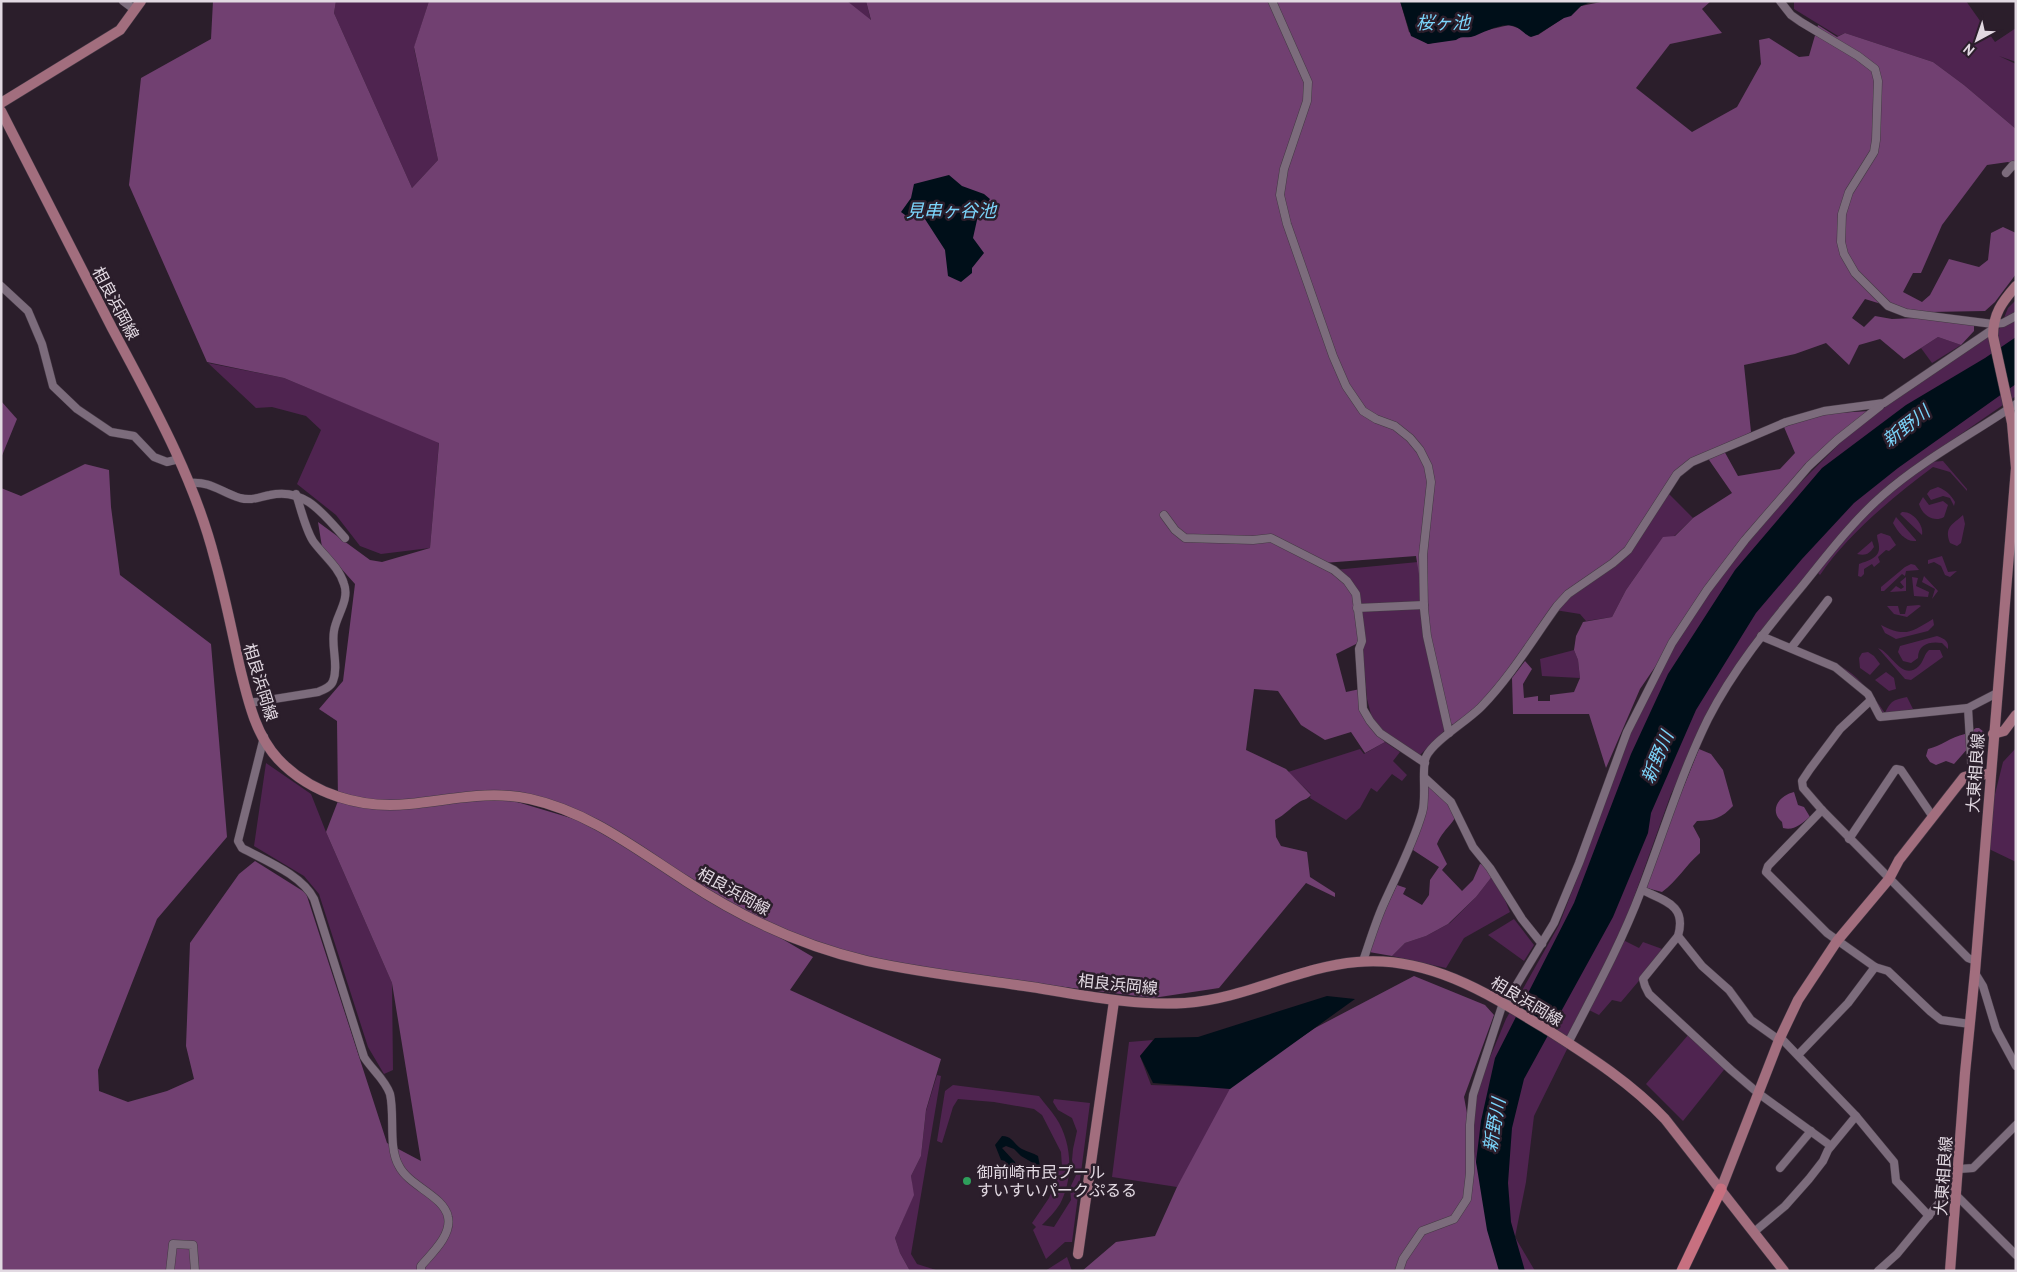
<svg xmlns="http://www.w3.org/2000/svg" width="2017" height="1272" viewBox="0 0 2017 1272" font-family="'PT Sans','Noto Sans JP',sans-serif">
<rect width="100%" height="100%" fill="#2b1e2b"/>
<!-- green -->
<g fill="#4f2450">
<polygon points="336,1 429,1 414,48 438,160 412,188 334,13"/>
<polygon points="844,1 866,1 871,21"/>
<polygon points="1794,1 1966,1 1995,42 2016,28 2016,62 1999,56 2016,64 2016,129 1964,85 1933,62 1845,33 1838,36 1794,9"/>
<polygon points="2016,300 2016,396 1893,481 1872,500 1723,692 1671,794 1613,956 1534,1116 1526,1182 1515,1237 1535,1271 1502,1271 1473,1189 1473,1098 1506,1019 1559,925 1583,863 1620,748 1670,645 1755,528 1841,442 1882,406 2000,328 2008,308"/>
<polygon points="1938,337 1961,345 1932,363 1921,348"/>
<polygon points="208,363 284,378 439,442 430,548 381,554 360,546 336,515 297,484 321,430 306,416 272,407 256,408"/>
<path d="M1943,461L1967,489V491L1950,472L1933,467C1893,497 1848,534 1820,575L1816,571L1843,539L1885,498L1930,462Z"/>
<path d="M1938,487C1946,490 1951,495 1955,502L1954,506L1950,498L1943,496L1931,500L1927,494L1930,490Z"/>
<polygon points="1666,491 1693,518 1642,567 1626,590 1612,617 1586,621 1580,614 1555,610"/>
<path d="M1923,497L1929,505L1943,501L1948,505L1944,517C1934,523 1922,515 1919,504Z"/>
<path d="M1902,512C1913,511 1924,525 1922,535L1900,514Z"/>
<path d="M1963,515L1965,524L1961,543L1957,546L1950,543C1944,527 1952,525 1963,515Z"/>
<path d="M1896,517L1916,540V541C1905,542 1898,532 1893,523Z"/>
<path d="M1881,533L1890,536L1896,545L1889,551L1886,550L1878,557L1880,562L1874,567L1872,564L1864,569V574L1861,577L1858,576L1859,564C1867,561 1880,558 1879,547C1879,543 1877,539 1877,535Z"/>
<path d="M1872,541L1874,547C1869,554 1866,556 1857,554Z"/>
<polygon points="1942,556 1948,572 1957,571 1950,577 1945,575 1941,566 1934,562 1928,564 1928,560"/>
<polygon points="1418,562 1448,727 1420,755 1374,726 1367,699 1362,641 1334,570"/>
<polygon points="1911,564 1915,565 1919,570 1906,571 1905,576 1902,574 1884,591 1881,591 1881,587 1905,567"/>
<polygon points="1924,576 1938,591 1932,599 1935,589 1922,582"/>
<polygon points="1906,577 1906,591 1890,592 1896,586 1901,589 1904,587 1900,582"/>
<polygon points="1912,577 1918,578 1916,586 1929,592 1928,597 1914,596"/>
<polygon points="1919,605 1921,606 1907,617 1894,614 1887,606 1898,606 1900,614 1905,614 1907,606"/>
<path d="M1933,619L1934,625L1928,631L1896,639L1885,633L1881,625C1905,637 1910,633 1933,619Z"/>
<path d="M1937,636C1945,639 1949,641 1948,649L1942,643C1930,641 1918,644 1918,658L1911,663L1903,661L1898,652L1900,646Z"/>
<path d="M1878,648C1892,653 1902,682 1919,666C1924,661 1924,654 1929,650H1940L1943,657L1911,680L1905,679Z"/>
<polygon points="1574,650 1578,660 1580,678 1542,676 1540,659"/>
<polygon points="1868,652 1874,656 1880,664 1870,675 1860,668 1859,658 1862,653"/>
<path d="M1829,662C1854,668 1871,693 1885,713C1891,700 1894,700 1907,697L1913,709L1879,715L1868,694Z"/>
<polygon points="1886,672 1894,678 1896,689 1889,691 1875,680"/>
<polygon points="1385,742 1400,752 1393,761 1407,775 1402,781 1392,774 1377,792 1371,788 1360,808 1346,820 1310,798 1311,794 1288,772 1360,749 1364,754"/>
<polygon points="2016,748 2016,862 1989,849 1993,802 2003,762"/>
<polygon points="266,763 311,794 326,832 392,983 393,1070 384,1074 368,1047 319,894 304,876 254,846"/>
<polygon points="1494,874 1510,912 1464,938 1446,968 1392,956 1405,943 1426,936 1450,923 1476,897"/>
<polygon points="1514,919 1534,945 1524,961 1488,935"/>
<polygon points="1623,940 1639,948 1643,942 1665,950 1621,1002 1612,1000 1599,1015 1587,1009"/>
<polygon points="1689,1034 1727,1066 1683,1121 1646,1084"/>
<polygon points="1153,1040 1140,1056 1151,1085 1236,1088 1177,1187 1112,1177 1129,1042"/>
<polygon points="937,1075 941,1076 911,1254 917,1264 936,1270 910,1271 900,1253 895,1238 913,1196 911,1176 921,1156 926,1111"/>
<path d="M953,1085L1039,1096C1044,1103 1051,1110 1056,1118C1072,1142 1074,1178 1060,1204C1055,1212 1048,1219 1042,1225L1054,1227L1071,1200L1070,1188L1076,1175L1072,1160L1073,1149L1077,1131L1072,1118L1058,1110L1053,1102L1054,1099L1090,1103L1072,1242H1065L1046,1259L1033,1230L1036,1227L1032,1223L1049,1198L1053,1188V1168L1062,1167L1061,1152L1042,1115L1034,1109L994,1102L958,1099L953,1107L942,1143L937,1141L945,1091Z"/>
<polygon points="1067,1257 1072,1271 1045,1271"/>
</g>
<!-- forest -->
<g fill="#714071" fill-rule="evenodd">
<path d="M213,1H336L334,13L412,188L438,160L414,47L429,1H847L871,20L866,1H1400L1409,32L1428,44L1509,25L1538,35L1581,6L1606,1H1711L1702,9L1722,33L1670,44L1636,88L1692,132L1737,107L1761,64L1759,40L1769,38L1799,57L1809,56L1818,25L1837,37L1845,33L1933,62L1964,85L2016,129V166L2008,162L1987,165L1942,225L1921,273H1913L1903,292L1922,302L1930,295L1949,259L1979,267L1988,260L1991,233L2003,227L2016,233V274L1995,302L1985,311L1929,312L1891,307L1865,299L1852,318L1864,327L1875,316L1892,319L1916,318L1970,323L1974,325V331L1961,345L1938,337L1904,359L1880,339L1859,345L1849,365L1826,343L1795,354L1744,365L1751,432L1714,453L1723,449L1738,476L1780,469L1795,453L1784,427L1820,414L1870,411L1814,462L1763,519L1692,613L1640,689L1606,768L1589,714H1513L1512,678L1525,661L1532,669L1523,684L1524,698L1538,696V701H1550V695L1574,692L1580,678L1578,660L1574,650L1576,636L1583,622L1612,617L1626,590L1663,537L1675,536L1693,518L1732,493L1707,457L1677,474L1628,550L1562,600L1500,682L1475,711L1458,724L1449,725L1424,604L1416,556L1323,563L1356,594L1362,641L1336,654L1346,692L1360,689L1368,722L1385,742L1365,753L1351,732L1325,740L1301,725L1278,691L1254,689L1246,750L1286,769L1311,795C1307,800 1303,799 1298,803C1289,809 1286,814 1275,820L1276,837L1281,846L1307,852L1310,877L1335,893V897L1306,883L1219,988L1153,998L961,974L832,951L733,910L813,957L790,990L941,1059L926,1110L921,1156L911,1176L914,1195L895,1238L900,1253L910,1271H1V488L21,496L85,464L109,470L111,507L120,575L211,644L227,837L157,919L98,1070L99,1091L128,1102L167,1091L194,1079L186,1046L190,943L239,874L255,861L306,893L387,1143L421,1161L392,983L326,832L338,801L337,721L319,709L343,681L355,584L322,547L318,522L370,560L382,562L430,548L439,443L284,378L207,362L129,185L141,78L211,39ZM522,798L590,821L719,902L581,821L507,799Z"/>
<polygon points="1,401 17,419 1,458"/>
<polygon points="1976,728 1979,728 1984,732 1972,747 1970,732"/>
<path d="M1965,734L1969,747L1954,764L1946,761L1936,765L1930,762L1926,756L1928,749C1942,746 1950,737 1965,734Z"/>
<path d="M1699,749L1711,754L1723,770L1733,806C1722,818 1713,821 1697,821L1693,826L1700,839V853C1686,865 1677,881 1662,892L1643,887Z"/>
<path d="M1429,784C1437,792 1463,809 1453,821C1446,830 1441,834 1437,844L1447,864L1442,870L1462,891L1473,880L1480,864L1486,865L1494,874L1476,897L1448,924L1426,936L1405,943L1392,956L1369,952L1380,921L1397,885L1406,888L1403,894L1422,905L1429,895L1430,880L1439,867L1413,850L1426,787Z"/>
<path d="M1794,792L1798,805L1804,807L1810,817C1801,824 1794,831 1783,828L1782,822C1768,810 1780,795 1794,792Z"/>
<polygon points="1414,976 1485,1005 1494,1015 1464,1097 1476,1162 1507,1271 1082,1271 1116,1242 1155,1236 1177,1187 1233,1083 1315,1028"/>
</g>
<!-- water -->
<g fill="#000f19">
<path d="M1400,1H1593L1581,6L1571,16L1564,18L1537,35L1531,37C1524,34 1520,28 1514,26C1500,22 1484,33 1471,37C1465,38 1461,36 1456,40L1428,44L1411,36Z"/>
<polygon points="949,175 962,186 984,194 990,199 977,220 973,238 984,253 972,268 972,273 961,282 948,276 945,250 923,216 905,215 901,212 911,198 914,184"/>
<polygon points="2016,337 2016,384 1898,468 1854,503 1802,559 1756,613 1696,710 1651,813 1648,833 1613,917 1524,1079 1512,1128 1508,1183 1511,1222 1525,1271 1499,1271 1487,1230 1476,1162 1481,1121 1495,1058 1574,903 1631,754 1668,674 1735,570 1822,468 1906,405 1985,358"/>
<polygon points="1327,996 1355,999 1230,1089 1153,1083 1140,1056 1155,1038 1198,1037"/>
<path d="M1002,1136C1013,1136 1014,1145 1022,1149C1028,1152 1033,1153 1038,1156L1040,1166C1035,1178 1028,1180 1016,1178L1020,1173L1031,1169L1033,1163L1021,1156L1014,1149L1006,1146L1002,1148L1015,1162L1018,1171L1014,1176L1005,1161L1001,1160L995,1145Z"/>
</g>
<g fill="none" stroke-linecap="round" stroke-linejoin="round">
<defs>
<g id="street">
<polyline points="123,1 135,10"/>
<polyline points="1272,1 1308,82 1307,101 1284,169 1280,195 1287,224 1333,356 1346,386 1363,411 1376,419 1395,426 1410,438 1420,450 1428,466 1431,482 1423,555 1424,609 1427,636 1449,733"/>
<polyline points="1780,1 1791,15 1801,22 1858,56 1875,69 1878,81 1876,140 1874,152 1849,192 1842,214 1841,242 1844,254 1855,273 1888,306 1906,313 1993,324 2003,323 2016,316"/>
<polyline points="2006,173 2013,165 2016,166"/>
<polyline points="1,286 28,311 42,344 53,386 77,409 111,432 134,436 154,457 167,462 179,459"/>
<path d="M189,483C212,481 220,492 240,498C252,501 259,497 270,495C305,487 324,515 345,538"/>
<polyline points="1164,515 1175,530 1185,538 1253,540 1271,538 1334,570 1347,581 1356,594 1362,641 1359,649 1363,709 1370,721 1380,733 1425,763"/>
<polyline points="1357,608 1424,605"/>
<polyline points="1761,636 1835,667 1868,694 1880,717 1968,708 1997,693"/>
<polyline points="1791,648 1828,600"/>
<polyline points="1871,700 1840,729 1810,769 1802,781 1803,788 1822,810 1968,958 1976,961"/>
<path d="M249,703L318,692C323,690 331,687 333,681C339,666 331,647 334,631C336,616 350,600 344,584C339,567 323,555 313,541C305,528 301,509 296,494"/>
<polyline points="1968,708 1972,775"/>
<path d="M264,737L238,841L242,848C266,861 302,875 314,899L364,1057C372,1070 385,1079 390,1094C395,1116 388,1147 399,1166C409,1186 444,1196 448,1217C452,1235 432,1253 421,1266V1271"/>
<polyline points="1425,778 1451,802 1473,847 1490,868 1522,919 1542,944"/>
<polyline points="1822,810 1768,866 1766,872 1827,933 1875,967 1888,971 1931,1012 1941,1020 1970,1024"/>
<polyline points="1849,839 1896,769 1901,770 1933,817"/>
<path d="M1642,890C1665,901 1687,905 1678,936L1643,979L1645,986L1649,994L1731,1070L1758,1093L1831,1146"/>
<polyline points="1678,936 1702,966 1729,990 1751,1020 1779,1040"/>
<path d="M1363,961C1370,941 1376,920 1385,901C1398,872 1413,844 1422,813C1427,798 1421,768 1426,757C1433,741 1469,720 1482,706C1511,676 1533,639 1557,606L1568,594L1613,563L1628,550L1677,474L1692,462L1786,422L1824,411L1884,403L1993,329"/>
<polyline points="1975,973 1983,986 1996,1029 2016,1066"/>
<polyline points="1505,1004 1554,923 1579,863 1627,732 1672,643 1707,590 1745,540 1809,466 1837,440 1880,406"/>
<polyline points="1780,1037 1856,1116 1894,1162 1896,1181 1929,1216"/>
<path d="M1568,1043C1594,993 1621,944 1641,891C1663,834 1681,774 1708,719C1733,670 1768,627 1803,585C1828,554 1853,521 1883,495C1923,460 1972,434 2016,404"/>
<polyline points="1798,1055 1848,1003 1875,967"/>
<polyline points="1780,1168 1811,1131"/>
<polyline points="1959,1169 1973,1168 2016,1125"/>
<polyline points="1956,1195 2016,1255"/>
<polyline points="1754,1232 1785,1206 1809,1179 1823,1161 1828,1150 1856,1116"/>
<polyline points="170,1271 173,1244 193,1245 195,1271"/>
<polyline points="1399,1271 1403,1259 1422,1231 1454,1219 1467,1199 1470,1173 1470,1125 1473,1095 1503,1003"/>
<polyline points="1878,1271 1897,1254 1944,1197 1957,1190"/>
</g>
<g id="secondary">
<polyline points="1,103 120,30 141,1"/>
<path d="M1,111C38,183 75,256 112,328C152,403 194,477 215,560C225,596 232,632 240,668C248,700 255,734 278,759C312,795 362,809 409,804C451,800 489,790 530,799C589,812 636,849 686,881C742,918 802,946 867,961C921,973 977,979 1031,987C1083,995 1133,1006 1185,1003C1245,999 1298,967 1357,962C1430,955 1492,996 1551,1032C1592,1058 1632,1084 1665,1119L1784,1271"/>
<polyline points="1993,734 2004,731 2016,715"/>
<polyline points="1721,1189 1779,1040 1798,1000 1837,941 1889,879 1899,860 1964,777 1972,775 1990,774"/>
<polyline points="1078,1254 1114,1001"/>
<path d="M1950,1271L1965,1073L1975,972L2016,468L2012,423L1993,336C1993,314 2002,302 2016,286"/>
</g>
<polyline id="primary" points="1682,1271 1721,1189"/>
</defs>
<!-- street casing -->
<use href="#street" stroke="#453945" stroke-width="9"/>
<!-- secondary casing -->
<use href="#secondary" stroke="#453945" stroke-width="11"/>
<!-- primary casing -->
<use href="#primary" stroke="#453945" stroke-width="12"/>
<!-- street -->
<use href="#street" stroke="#7c6c7c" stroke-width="8"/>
<!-- secondary -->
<use href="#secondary" stroke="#a26e7e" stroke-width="10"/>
<!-- primary -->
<use href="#primary" stroke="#c77080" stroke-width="11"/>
</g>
<!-- markers -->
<circle fill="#2e9e5b" stroke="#2b1e2b" stroke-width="2" cx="967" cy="1181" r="5"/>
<g text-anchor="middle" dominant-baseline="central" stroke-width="5" stroke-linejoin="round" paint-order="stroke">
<!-- street labels -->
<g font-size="16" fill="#e2d9e2" stroke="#2b1e2b">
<text transform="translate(116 303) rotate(62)">相良浜岡線</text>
<text transform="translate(261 682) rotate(73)">相良浜岡線</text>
<text transform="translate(1975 773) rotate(-86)">大東相良線</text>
<text transform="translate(734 891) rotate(29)">相良浜岡線</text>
<text transform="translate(1118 984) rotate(6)">相良浜岡線</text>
<text transform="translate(1527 1001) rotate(31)">相良浜岡線</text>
<text transform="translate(1943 1176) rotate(-86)">大東相良線</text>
</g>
<!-- poi labels -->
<g font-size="16" fill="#e2d9e2" stroke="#2b1e2b" text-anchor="start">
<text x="977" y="1172">御前崎市民プール<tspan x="977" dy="18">すいすいパークぷるる</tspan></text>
</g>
<!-- water labels -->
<g font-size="18" font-style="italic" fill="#7bd5fb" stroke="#2b1e2b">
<text x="1443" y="22">桜ヶ池</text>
<text x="951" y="210">見串ヶ谷池</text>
<text transform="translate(1906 426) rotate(-38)">新野川</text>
<text transform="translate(1657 757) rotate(-67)">新野川</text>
<text transform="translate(1494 1125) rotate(-80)">新野川</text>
</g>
</g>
<!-- border -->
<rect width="2017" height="1272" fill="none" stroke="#e2d9e2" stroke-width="5"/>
<!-- north arrow -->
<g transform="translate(1977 40) rotate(220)" stroke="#2b1e2b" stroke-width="4" paint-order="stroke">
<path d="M0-4L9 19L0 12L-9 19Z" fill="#e2d9e2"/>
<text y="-8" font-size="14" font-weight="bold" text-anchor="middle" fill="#e2d9e2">N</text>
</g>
</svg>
